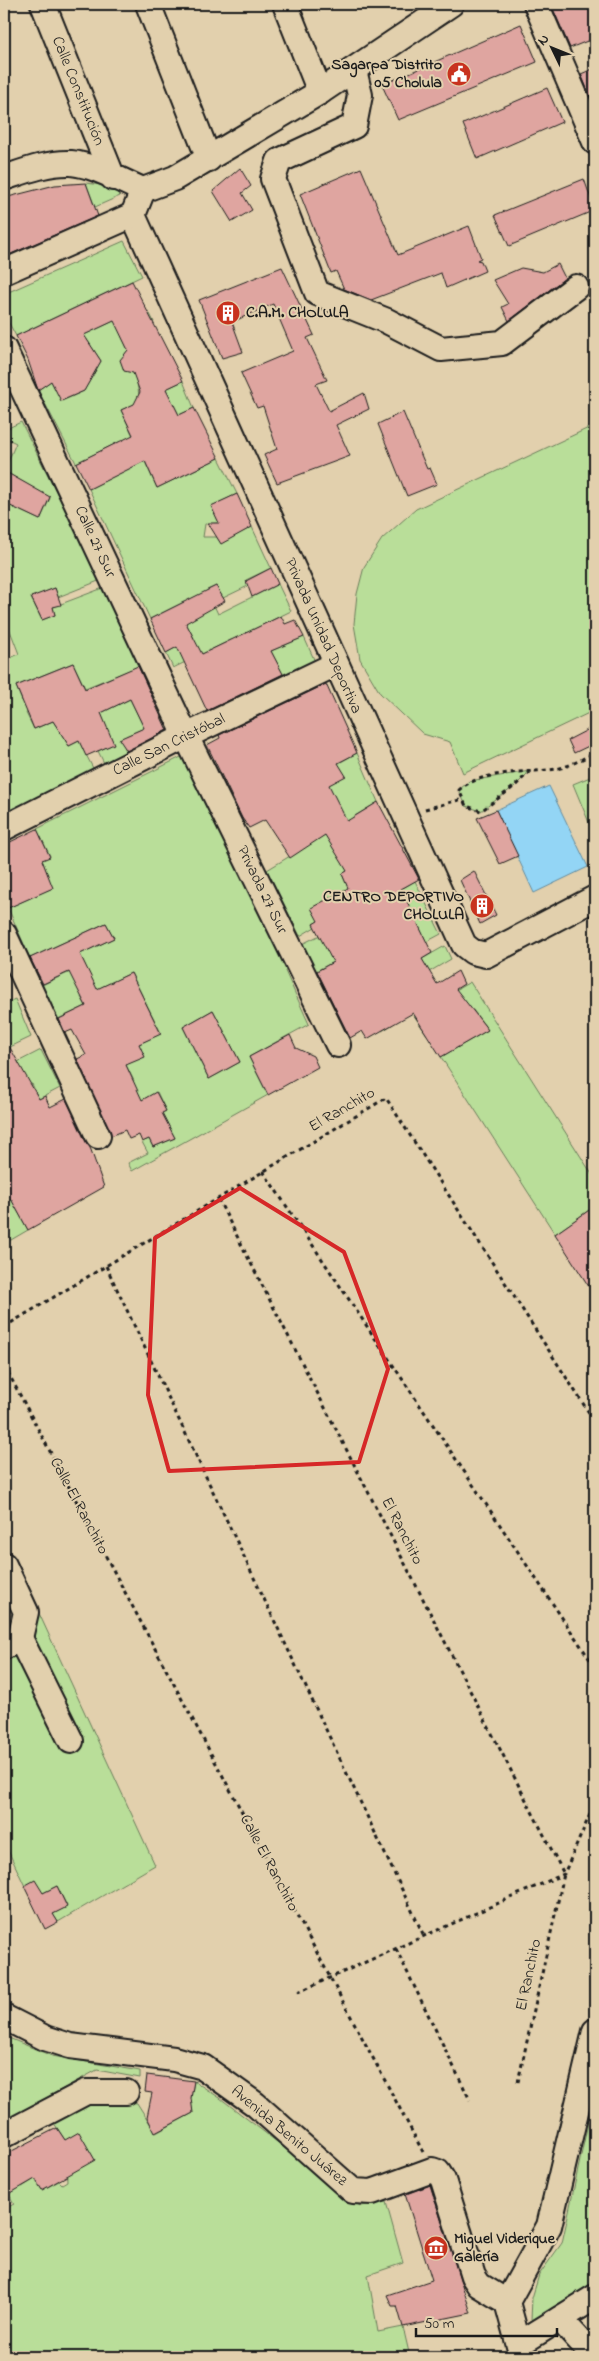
<svg xmlns="http://www.w3.org/2000/svg" width="599" height="2361" viewBox="0 0 599 2361" font-family="'Indie Flower',sans-serif">
<rect width="100%" height="100%" fill="#e2d0ad"/>
<filter id="ink" filterUnits="userSpaceOnUse"><feTurbulence type="fractalNoise" baseFrequency=".02" numOctaves="2"/><feDisplacementMap in="SourceGraphic" scale="10" xChannelSelector="R" yChannelSelector="G"/><feConvolveMatrix kernelMatrix="1 2 1 2 8 2 1 2 1" color-interpolation-filters="sRGB"/></filter>
<g filter="url(#ink)">
<!-- green -->
<g fill="#b9de99" stroke="#6a7d5a" fill-rule="evenodd">
<polygon points="86,183 110,186 120,196 95,207"/>
<polygon points="124,241 142,276 16,336 4,314 4,294"/>
<polygon points="137,310 142,318 150,314 154,322 122,337 128,350 123,357 139,380 137,383 140,402 121,410 157,488 219,458 237,494 212,506 219,523 205,524 203,537 217,537 221,543 252,527 271,568 246,580 248,586 223,598 216,586 207,590 218,614 278,584 291,611 240,636 243,642 231,640 173,668 166,653 194,638 186,623 184,602 150,619 89,489 132,467 119,442 76,463 38,390 51,381 62,401 84,391 101,361 84,335"/>
<polygon points="183,381 194,408 179,415 166,389"/>
<polygon points="21,422 101,580 58,597 55,588 31,598 42,620 55,615 53,607 103,588 140,666 85,688 73,663 16,686 22,701 31,696 44,706 26,713 34,729 53,721 69,746 79,741 95,772 4,818 4,661 19,654 6,620 4,620 4,503 40,520 50,498 4,471 16,443 4,437 4,430"/>
<polygon points="595,425 595,710 463,773 450,742 423,734 380,693 360,659 354,624 357,594 364,567 382,539 416,509"/>
<polygon points="304,637 317,666 286,681 271,651"/>
<polygon points="130,699 144,728 126,736 125,749 130,755 106,767 98,751 111,745 101,713"/>
<polygon points="357,753 378,802 353,817 367,859 342,874 348,888 318,921 313,924 315,927 300,936 267,870 323,836 349,825 299,785"/>
<path d="M185,755L289,968L285,971L309,1024L249,1057L268,1095L132,1171L128,1163L148,1153L142,1142L149,1139L153,1147L175,1138L162,1113L166,1111L157,1092L142,1100L127,1085L134,1081L126,1065L139,1044L161,1033L131,973L81,997L86,1006L58,1019L42,985L85,965L80,954L114,938L106,923L30,958L8,908L52,888L42,860L50,856L37,829ZM213,1010L240,1062L209,1079L183,1027Z"/>
<polygon points="530,771 515,786 481,811 466,806 459,790 469,781"/>
<polygon points="595,775 595,837 573,784"/>
<polygon points="415,881 441,934 385,964 371,985 392,1025 382,1031 356,982 327,998 320,984 355,963 392,957 425,939 413,914 398,891"/>
<polygon points="320,935 333,962 314,972 302,944"/>
<polygon points="445,946 451,959 429,972 422,959"/>
<polygon points="470,982 595,1179 595,1206 555,1234 441,1057 488,1030 473,1010 427,1035 413,1014"/>
<polygon points="15,999 31,1037 10,1047 8,1044 4,1047 4,1004"/>
<polygon points="41,1050 60,1088 39,1099 32,1084 4,1098 4,1069"/>
<polygon points="11,1199 28,1230 4,1244 4,1202"/>
<polygon points="37,1609 155,1865 58,1922 53,1914 67,1906 57,1886 31,1899 4,1842 4,1662 13,1656"/>
<polygon points="4,2036 52,2056 140,2071 140,2078 97,2070 4,2121 6,2056"/>
<polygon points="194,2081 220,2098 360,2206 386,2202 403,2263 368,2275 378,2332 403,2327 410,2357 4,2357 4,2216 6,2214 4,2209 14,2204 9,2194 17,2189 4,2167 4,2147 9,2152 6,2154 22,2187 35,2179 42,2190 59,2181 62,2184 67,2181 65,2140 52,2120 93,2097 137,2103 156,2133 193,2113 182,2098 191,2098"/>
<polygon points="595,2091 595,2291 537,2328 531,2320 532,2298 539,2275 562,2243"/>
</g>
<!-- water -->
<polygon fill="#93d5f5" stroke="#638b9e" points="549,786 588,867 534,893 496,810"/>
<!-- building -->
<g fill="#dfa5a0" stroke="#1c1c1c">
<polygon points="551,4 592,4 595,11 595,38 570,48"/>
<polygon points="521,24 537,62 398,120 382,85"/>
<polygon points="595,68 595,108 581,74"/>
<polygon points="547,88 562,122 477,159 463,124"/>
<polygon points="240,168 251,186 242,193 252,210 232,222 213,191"/>
<polygon points="361,168 398,255 469,226 481,258 477,260 481,261 485,271 446,288 441,273 371,300 344,289 336,271 331,273 300,194"/>
<polygon points="584,179 595,210 509,246 495,215"/>
<polygon points="86,183 98,216 4,257 4,198 55,185"/>
<polygon points="558,264 565,278 509,321 502,307 508,304 493,280 521,268 543,272"/>
<polygon points="282,267 314,335 307,338 327,380 316,384 329,411 364,393 369,409 336,425 350,456 277,483 264,455 277,449 263,406 257,408 241,373 293,351 273,304 232,322 243,352 222,358 199,300"/>
<polygon points="132,281 183,381 166,389 179,415 194,408 219,458 157,488 145,461 89,489 76,463 133,435 121,410 134,404 140,392 133,373 124,371 120,360 128,350 114,321 84,335 101,361 84,391 61,401 51,381 38,390 28,360 16,336"/>
<polygon points="403,412 427,469 430,468 437,484 407,496 378,424"/>
<polygon points="4,471 50,497 40,520 4,503"/>
<polygon points="237,494 252,527 221,544 208,523 219,523 211,506"/>
<polygon points="271,568 278,584 252,597 246,581"/>
<polygon points="216,586 225,601 186,623 202,654 281,616 285,624 295,620 304,637 271,651 283,674 207,711 177,647 166,653 150,619"/>
<polygon points="55,588 61,605 53,607 55,615 42,620 31,597"/>
<polygon points="73,663 85,689 138,666 167,730 127,751 119,739 144,728 130,699 101,713 114,744 86,756 79,741 69,746 53,721 34,729 16,686"/>
<polygon points="326,684 357,753 338,763 346,776 329,785 347,821 378,802 419,879 401,889 432,953 422,959 437,984 458,971 464,984 456,989 488,1030 441,1057 413,1013 367,1039 362,1031 350,1038 317,971 333,962 313,924 318,921 311,908 348,888 342,874 347,871 325,835 290,858 265,820 249,828 242,818 207,745 220,738 219,735"/>
<polygon points="595,726 595,743 574,753 568,740"/>
<polygon points="496,810 518,856 500,864 477,818"/>
<polygon points="37,829 50,857 42,860 53,888 8,908 4,898 4,845"/>
<polygon points="474,871 496,915 480,924 460,880"/>
<polygon points="106,923 114,938 80,954 97,989 131,973 161,1034 139,1044 145,1057 126,1065 142,1100 156,1092 166,1111 162,1113 175,1138 153,1147 149,1139 142,1142 139,1135 129,1139 125,1130 111,1136 77,1059 86,1055 72,1030 65,1033 59,1019 86,1006 69,972 43,984 30,958"/>
<polygon points="213,1010 240,1062 209,1079 183,1027"/>
<polygon points="290,1035 296,1048 313,1056 318,1067 268,1095 249,1057"/>
<polygon points="4,1037 39,1099 45,1096 50,1107 66,1099 91,1150 104,1187 28,1230 11,1199 4,1202"/>
<polygon points="595,1206 595,1296 555,1234"/>
<polygon points="35,1880 43,1893 57,1886 67,1907 53,1914 58,1922 45,1929 24,1886"/>
<polygon points="147,2075 194,2081 191,2098 193,2113 155,2133 147,2117 152,2093 145,2092"/>
<polygon points="57,2128 65,2140 79,2132 95,2160 42,2190 35,2179 4,2197 4,2155"/>
<polygon points="430,2185 471,2313 403,2327 397,2306 392,2306 387,2295 432,2280 405,2194"/>
</g>
<g fill="none" stroke-linecap="round" stroke-linejoin="round">
<defs>
<g id="minor">
<polyline points="43,4 113,178"/>
<polyline points="148,4 209,159"/>
<polyline points="285,4 320,92"/>
<polyline points="536,4 595,142"/>
<polyline points="354,70 360,95 354,126 279,161 273,179 317,293 387,321 441,349 502,343 576,287"/>
<path d="M4,178C25,171 48,162 71,163C95,165 121,181 143,190L175,178L320,92L451,4"/>
<polyline points="143,190 133,215 464,945 473,952 486,955 595,898"/>
<polyline points="4,272 133,215"/>
<polyline points="4,349 186,736 338,1045"/>
<polyline points="4,828 186,736 336,664"/>
<polyline points="4,934 98,1136"/>
<polyline points="4,1565 26,1612 20,1638 4,1647"/>
<polyline points="20,1638 71,1741"/>
<polyline points="4,2017 45,2038 70,2046 174,2059 203,2067 255,2104 353,2191 372,2192 432,2170 438,2172 443,2180 473,2276 479,2285 507,2302 522,2357"/>
<polyline points="4,2135 86,2092 126,2092"/>
<polyline points="507,2302 549,2226 595,2031"/>
<polyline points="560,2319 584,2345 595,2346"/>
<polyline points="519,2344 595,2297"/>
</g>
</defs>
<!-- minor casing -->
<use href="#minor" stroke="#1c1c1c" stroke-width="28"/>
<!-- path -->
<g stroke="#1c1c1c" stroke-width="3" stroke-dasharray="4 4" stroke-linecap="butt">
<path d="M530,771L515,786L481,811L466,806L459,790C481,770 527,773 556,769C569,767 583,758 595,753"/>
<polyline points="425,809 463,799"/>
<polyline points="263,1171 595,1667"/>
<polyline points="218,1199 564,1874 518,2082"/>
<polyline points="106,1266 424,1936"/>
<polyline points="4,1327 386,1098 595,1422"/>
<polyline points="4,1365 423,2152"/>
<polyline points="396,1949 470,2100"/>
<polyline points="298,1992 564,1874 595,1803"/>
</g>
<!-- minor -->
<use href="#minor" stroke="#e2d0ad" stroke-width="24"/>
</g>
</g>
<!-- marked area -->
<path fill="none" stroke="#d62828" stroke-width="4" stroke-linejoin="round" d="M240,1188L344,1252L388,1369L359,1462L169,1471L148,1395L155,1238Z"/>
<!-- icons -->
<defs>
<symbol id="civic-disc" viewBox="-11 -11 22 22"><circle r="9.5" fill="#c8321e" stroke="#e2d0ad"/><path d="M-.6-6.5H3V-4.5H.6V-3L4-1V1h2V6H-6V1h2V-1L-.6-3ZM-1.2 2.5V6h2.4V2.5Z" fill="#fff"/></symbol>
<symbol id="building-disc" viewBox="-11 -11 22 22"><circle r="9.5" fill="#c8321e" stroke="#e2d0ad"/><path d="M-4-6H4V6H1V3H-1V6H-4ZM-2.5-4.3h1.7v1.8h-1.7ZM.8-4.3h1.7v1.8H.8ZM-2.5-1h1.7V.8h-1.7ZM.8-1h1.7V.8H.8Z" fill="#fff"/></symbol>
<symbol id="museum-disc" viewBox="-11 -11 22 22"><circle r="9.5" fill="#c8321e" stroke="#e2d0ad"/><path d="M0-6L6-3V-2H-6V-3ZM-5-1h2V3h-2ZM-1-1h2V3h-2ZM3-1h2V3H3ZM-6 4H6V6H-6Z" fill="#fff"/></symbol>
</defs>
<g fill-rule="evenodd">
<use href="#civic-disc" x="445" y="60" width="28" height="28"/>
<use href="#building-disc" x="214" y="299" width="28" height="28"/>
<use href="#building-disc" x="468" y="892" width="28" height="28"/>
<use href="#museum-disc" x="422" y="2234" width="28" height="28"/>
</g>
<g text-anchor="middle" dominant-baseline="central" stroke-width="4" stroke-linejoin="round" paint-order="stroke">
<!-- poi labels -->
<g font-size="16" font-weight="bold" fill="#1c1c1c" stroke="#e2d0ad" text-anchor="end">
<text x="442" y="65">Sagarpa Distrito<tspan x="442" dy="18">05 Cholula</tspan></text>
<text x="246" y="313" text-anchor="start">C.A.M. CHOLULA</text>
<text x="464" y="897">CENTRO DEPORTIVO<tspan x="464" dy="18">CHOLULA</tspan></text>
<text x="454" y="2239" text-anchor="start">Miguel Viderique<tspan x="454" dy="18">Galería</tspan></text>
</g>
<!-- street labels -->
<g font-size="16" fill="#1c1c1c" stroke="#e2d0ad">
<text transform="translate(78 91) rotate(68)">Calle Constitución</text>
<text transform="translate(95 542) rotate(65)">Calle 27 Sur</text>
<text transform="translate(323 636) rotate(66)">Privada Unidad Deportiva</text>
<text transform="translate(169 745) rotate(-26)">Calle San Cristóbal</text>
<text transform="translate(262 890) rotate(64)">Privada 27 Sur</text>
<text transform="translate(342 1110) rotate(-30)">El Ranchito</text>
<text transform="translate(79 1506) rotate(62)">Calle El Ranchito</text>
<text transform="translate(402 1531) rotate(63)">El Ranchito</text>
<text transform="translate(269 1863) rotate(62)">Calle El Ranchito</text>
<text transform="translate(529 1975) rotate(-78)">El Ranchito</text>
<text transform="translate(289 2136) rotate(40)">Avenida Benito Juárez</text>
</g>
</g>
<!-- margin -->
<rect width="599" height="2361" fill="none" stroke="#e2d0ad" stroke-width="20"/>
<rect x="10" y="10" width="579" height="2341" fill="none" stroke="#1c1c1c" stroke-width="2" filter="url(#ink)"/>
<!-- north arrow -->
<g transform="translate(552 48) rotate(313)" stroke="#e2d0ad" stroke-width="4" paint-order="stroke">
<path d="M0-4L9 19L0 12L-9 19Z" fill="#1c1c1c"/>
<text y="-8" font-size="14" font-weight="bold" text-anchor="middle" fill="#1c1c1c">N</text>
</g>
<!-- scale -->
<path d="M416 2328v8h141v-8" fill="none" stroke="#1c1c1c" stroke-width="2.5"/>
<text x="424" y="2328" font-size="15" fill="#1c1c1c" stroke="#e2d0ad" stroke-width="4" paint-order="stroke">50 m</text>
</svg>
